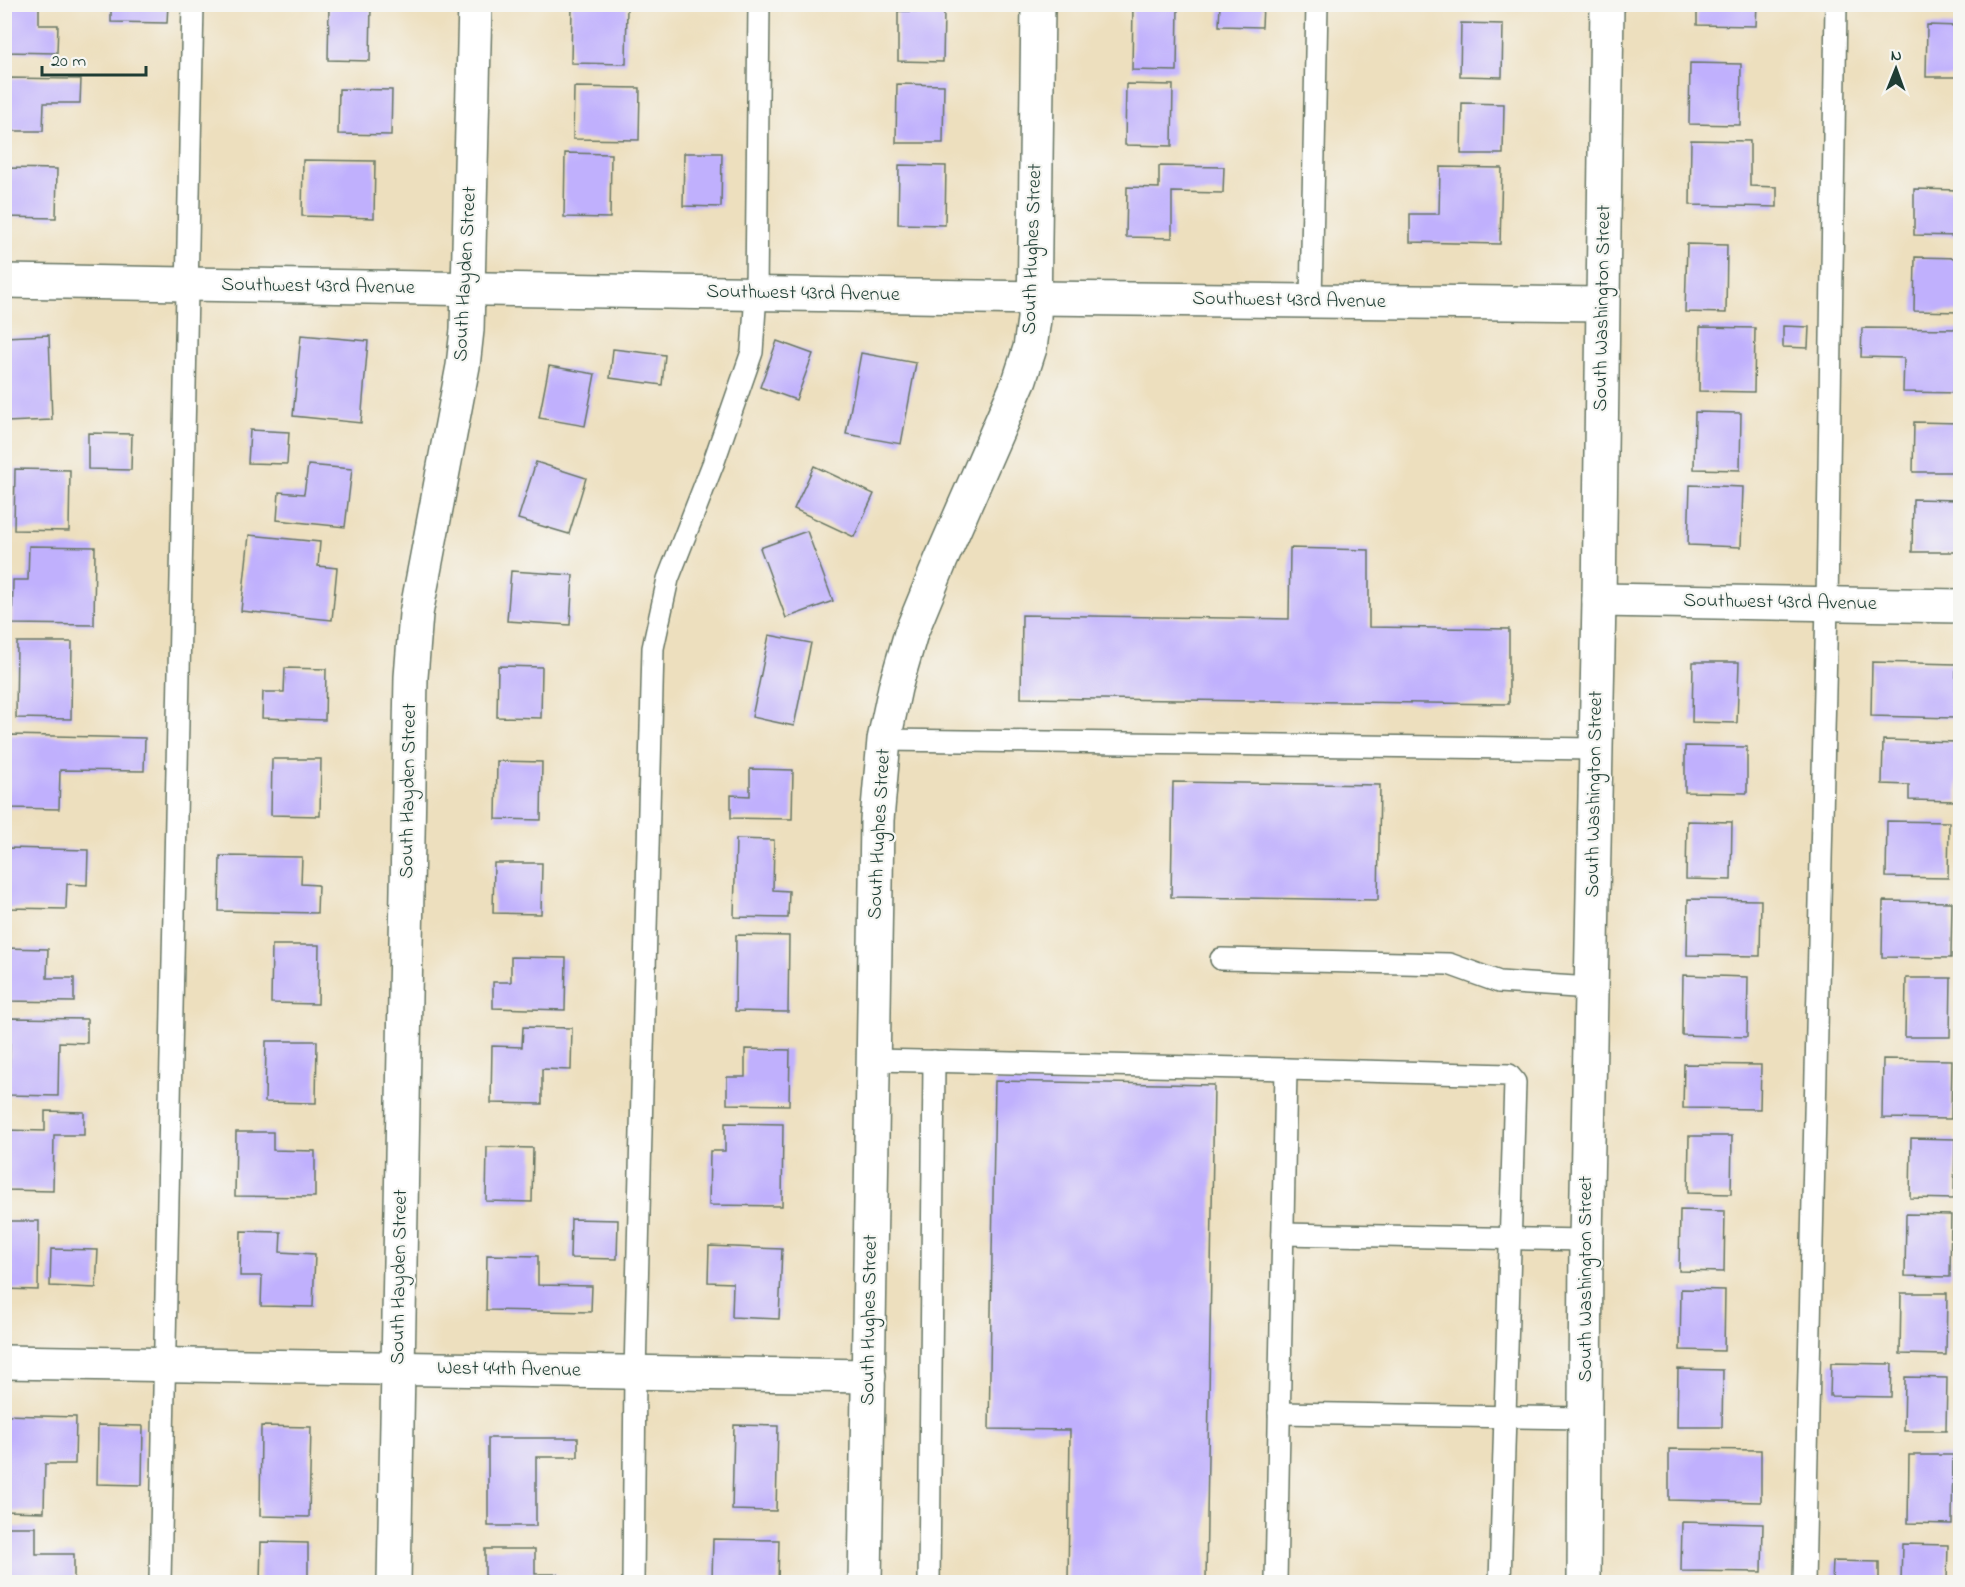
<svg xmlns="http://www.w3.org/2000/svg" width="1965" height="1587" viewBox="0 0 1965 1587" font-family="'Indie Flower',sans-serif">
<rect width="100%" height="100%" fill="#f6f6f2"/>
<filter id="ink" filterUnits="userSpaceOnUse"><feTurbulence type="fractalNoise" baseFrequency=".0167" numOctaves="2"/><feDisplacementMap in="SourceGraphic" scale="12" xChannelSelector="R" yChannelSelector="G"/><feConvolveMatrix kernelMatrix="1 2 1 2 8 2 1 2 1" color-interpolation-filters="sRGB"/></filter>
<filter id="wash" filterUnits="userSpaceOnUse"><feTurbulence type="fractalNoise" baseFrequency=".008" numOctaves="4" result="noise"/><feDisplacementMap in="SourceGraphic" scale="24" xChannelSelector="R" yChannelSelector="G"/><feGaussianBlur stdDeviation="1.35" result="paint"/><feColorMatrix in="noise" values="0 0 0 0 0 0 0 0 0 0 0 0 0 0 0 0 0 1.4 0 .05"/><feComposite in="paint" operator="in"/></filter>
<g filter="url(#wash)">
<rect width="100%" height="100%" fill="#eddfbe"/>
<g id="blocks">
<!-- building -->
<g fill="#c0b0fd">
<polygon points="4,4 39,4 39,25 58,25 57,53 4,52"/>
<polygon points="111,4 168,4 167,23 111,22"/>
<polygon points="329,4 371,4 370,61 328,60"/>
<polygon points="572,4 627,4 626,64 571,63"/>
<polygon points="1133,4 1178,5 1177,71 1132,70"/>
<polygon points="1697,4 1757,4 1756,26 1697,25"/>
<polygon points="1220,5 1263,5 1262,27 1219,26"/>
<polygon points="898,11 944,12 943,62 898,61"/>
<polygon points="1461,23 1503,24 1502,77 1460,76"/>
<polygon points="1927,25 1960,26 1960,77 1926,77"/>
<polygon points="1690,63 1741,64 1740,125 1689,124"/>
<polygon points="4,78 81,79 80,103 44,103 43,131 4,131"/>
<polygon points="897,84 944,85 943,143 896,143"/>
<polygon points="1126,84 1173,85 1172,146 1125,145"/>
<polygon points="574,87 640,88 639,140 573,139"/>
<polygon points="339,89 392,90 391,135 338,134"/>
<polygon points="1462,103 1504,104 1503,154 1461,154"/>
<polygon points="1691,140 1750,141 1750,186 1777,187 1777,207 1690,205"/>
<polygon points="565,153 611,154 610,218 564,217"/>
<polygon points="684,153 722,153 721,207 683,206"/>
<polygon points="303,160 375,161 374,218 302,216"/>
<polygon points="899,165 946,166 945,225 898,224"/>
<polygon points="1159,166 1224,167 1223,193 1172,192 1172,238 1126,237 1127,187 1159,188"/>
<polygon points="1440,167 1502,168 1500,244 1410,242 1410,214 1439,214"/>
<polygon points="4,168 57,169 56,218 4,217"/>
<polygon points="1914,189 1960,190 1960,236 1914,235"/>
<polygon points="1687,244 1727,245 1726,313 1685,312"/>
<polygon points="1915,257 1960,258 1960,312 1914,311"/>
<polygon points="1783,326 1809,327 1808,348 1783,347"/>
<polygon points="1700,327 1755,328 1754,392 1699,391"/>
<polygon points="1862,328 1960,329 1960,393 1903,392 1904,358 1861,357"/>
<polygon points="49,335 52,420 6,422 4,337"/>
<polygon points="301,335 368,341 361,423 293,416"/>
<polygon points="777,341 813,354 796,400 760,387"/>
<polygon points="613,349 665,355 662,385 610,378"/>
<polygon points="861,353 916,363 901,444 846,434"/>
<polygon points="549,366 595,374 585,426 539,418"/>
<polygon points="1695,412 1741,413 1740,470 1694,469"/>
<polygon points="1914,422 1960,423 1960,472 1913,472"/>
<polygon points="250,430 289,432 287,464 248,463"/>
<polygon points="88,433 132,434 131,470 88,469"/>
<polygon points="536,462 586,478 569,534 518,519"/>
<polygon points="308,465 352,469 345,527 277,520 279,492 304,494"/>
<polygon points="814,466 874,494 854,537 794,509"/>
<polygon points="15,469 70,470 69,531 14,530"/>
<polygon points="1690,485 1743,487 1741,547 1688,545"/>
<polygon points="1913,499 1958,500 1957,552 1912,552"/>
<polygon points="807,531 833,601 786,618 760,548"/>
<polygon points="249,535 320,542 318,566 337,568 332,620 241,611"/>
<polygon points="29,546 95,547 94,625 12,624 13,580 28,580"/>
<polygon points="1290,548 1369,550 1369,627 1509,629 1509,704 1021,698 1022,615 1289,619"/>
<polygon points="511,571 573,575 570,625 507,621"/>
<polygon points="769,635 811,643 794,726 752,717"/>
<polygon points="17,642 72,642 71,719 16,718"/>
<polygon points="1693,662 1739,662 1737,723 1692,722"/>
<polygon points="1872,662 1956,664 1955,718 1871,716"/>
<polygon points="498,666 542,667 541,718 497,717"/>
<polygon points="285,668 326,669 325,720 262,718 263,692 284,692"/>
<polygon points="9,735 145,738 144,771 60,770 59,809 8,808"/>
<polygon points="1883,740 1958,742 1957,801 1909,800 1909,785 1882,784"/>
<polygon points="1685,746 1747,747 1747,793 1685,792"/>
<polygon points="272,759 321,759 320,816 271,815"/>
<polygon points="497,761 542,762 541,820 496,819"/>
<polygon points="750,769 793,770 792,819 731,818 731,795 750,796"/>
<polygon points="1173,782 1380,785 1378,900 1171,897"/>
<polygon points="1687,821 1732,822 1731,880 1686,879"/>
<polygon points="1887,821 1949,822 1948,878 1886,877"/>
<polygon points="736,839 774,840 773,890 789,891 788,918 734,917"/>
<polygon points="7,848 88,850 87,885 67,884 66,909 6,908"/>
<polygon points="220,856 302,857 301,884 318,885 317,913 219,911"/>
<polygon points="494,863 542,863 541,914 493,913"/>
<polygon points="1688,899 1761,900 1760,956 1687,955"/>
<polygon points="1883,901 1952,902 1951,958 1882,957"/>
<polygon points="736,935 789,936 788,1012 735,1011"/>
<polygon points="272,945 319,945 318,1004 271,1003"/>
<polygon points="4,948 48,949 47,978 74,978 74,1002 4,1001"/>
<polygon points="511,957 566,958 565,1010 493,1008 493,982 511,982"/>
<polygon points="1683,975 1748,977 1747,1037 1682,1035"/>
<polygon points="1906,978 1951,978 1950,1037 1905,1037"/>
<polygon points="10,1018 87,1019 87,1043 59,1042 58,1096 9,1095"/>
<polygon points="523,1027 572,1028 571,1070 542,1069 542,1104 491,1103 492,1046 522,1047"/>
<polygon points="266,1041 317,1041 316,1103 265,1102"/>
<polygon points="745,1049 790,1050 789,1105 727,1104 727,1077 745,1077"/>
<polygon points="1883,1059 1952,1060 1951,1119 1882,1118"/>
<polygon points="1684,1064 1761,1065 1760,1109 1683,1108"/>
<polygon points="995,1081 1214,1085 1206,1582 1068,1582 1070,1430 989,1429"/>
<polygon points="45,1111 84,1112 84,1135 54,1135 53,1191 4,1190 5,1130 45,1131"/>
<polygon points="725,1123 783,1124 782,1206 709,1205 710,1151 725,1151"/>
<polygon points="236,1132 273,1132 273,1150 315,1151 315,1197 235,1196"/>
<polygon points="1689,1136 1732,1136 1731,1194 1688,1193"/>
<polygon points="1911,1138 1955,1139 1954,1199 1910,1198"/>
<polygon points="487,1147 533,1148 532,1202 486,1201"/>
<polygon points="1680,1210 1725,1211 1724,1272 1679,1271"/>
<polygon points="1906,1214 1951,1215 1950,1277 1905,1276"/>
<polygon points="571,1219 618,1220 617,1259 570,1258"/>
<polygon points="4,1221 39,1221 38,1290 4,1289"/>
<polygon points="241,1231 281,1232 280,1252 315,1254 313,1307 261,1306 262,1276 240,1276"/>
<polygon points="709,1246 782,1249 779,1319 732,1317 733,1283 708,1282"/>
<polygon points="51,1249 98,1250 96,1288 50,1286"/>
<polygon points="487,1255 538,1256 538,1285 592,1286 591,1312 486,1310"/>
<polygon points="1681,1289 1725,1290 1724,1351 1680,1350"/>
<polygon points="1901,1293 1947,1293 1946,1355 1900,1354"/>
<polygon points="1831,1363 1892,1364 1891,1397 1830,1396"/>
<polygon points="1678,1369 1723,1370 1722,1427 1677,1427"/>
<polygon points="1905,1377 1947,1378 1946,1431 1904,1431"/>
<polygon points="4,1415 76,1417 75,1464 45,1464 44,1512 4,1511"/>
<polygon points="98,1425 143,1426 142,1485 97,1484"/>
<polygon points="734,1425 778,1426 776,1511 732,1510"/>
<polygon points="261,1426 311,1427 309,1517 260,1516"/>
<polygon points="488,1438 578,1438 578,1457 536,1457 536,1526 488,1526"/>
<polygon points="1669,1449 1761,1450 1761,1502 1669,1500"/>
<polygon points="1909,1455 1953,1455 1952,1524 1908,1523"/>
<polygon points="1682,1522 1763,1524 1762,1572 1681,1571"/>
<polygon points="4,1527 36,1527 36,1554 74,1554 74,1582 4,1582"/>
<polygon points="713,1539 779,1540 778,1582 732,1582 732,1581 712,1580"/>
<polygon points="261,1542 308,1543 308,1582 260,1582"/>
<polygon points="1902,1544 1948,1545 1947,1582 1901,1582"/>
<polygon points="485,1549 535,1549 535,1574 557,1574 557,1582 485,1582"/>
<polygon points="1833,1561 1879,1562 1879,1582 1832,1582"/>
</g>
</g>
</g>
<g filter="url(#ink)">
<use href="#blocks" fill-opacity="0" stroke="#677664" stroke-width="1.5"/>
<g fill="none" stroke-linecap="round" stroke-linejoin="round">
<defs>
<g id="service">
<polyline points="1311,301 1317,4"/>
<polyline points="884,740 1596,749"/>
<polyline points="1221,959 1449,964 1499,982 1591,988"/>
<polyline points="874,1060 1286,1069 1509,1075 1515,1082 1500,1582"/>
<polyline points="1283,1234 1586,1240"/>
<polyline points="1279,1413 1585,1418"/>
<polyline points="160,1582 193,4"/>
<polyline points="633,1582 635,1373 653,648 668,579 713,464 752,352 756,293 759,4"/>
<polyline points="929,1582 934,1061"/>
<polyline points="1276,1582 1286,1069"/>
<polyline points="1804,1582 1827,604 1836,4"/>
</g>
<g id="minor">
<polyline points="4,281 1034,298 1602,304"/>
<polyline points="1599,600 1960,606"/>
<polyline points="4,1362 869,1376"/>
<polyline points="394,1582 411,677 416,614 463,366 467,330 475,4"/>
<polyline points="865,1582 877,820 884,740 895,688 911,633 941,560 1020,379 1030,348 1034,319 1038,4"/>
</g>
<polyline id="secondary" points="1584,1582 1586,1240 1599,600 1607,4"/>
</defs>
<!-- service casing -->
<use href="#service" stroke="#677664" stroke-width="24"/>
<!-- minor casing -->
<use href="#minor" stroke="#677664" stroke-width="36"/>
<!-- secondary casing -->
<use href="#secondary" stroke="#677664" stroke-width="36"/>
<!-- service -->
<use href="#service" stroke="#fff" stroke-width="21"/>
<!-- minor -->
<use href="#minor" stroke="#fff" stroke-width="33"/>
<!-- secondary -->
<use href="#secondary" stroke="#fff" stroke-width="33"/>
</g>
</g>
<g text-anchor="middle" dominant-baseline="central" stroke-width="4.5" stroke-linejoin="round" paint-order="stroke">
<!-- street labels -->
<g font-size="20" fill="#1f3d34" stroke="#f6f6f2">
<text transform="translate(1033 249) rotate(-88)">South Hughes Street</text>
<text transform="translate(466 274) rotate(-87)">South Hayden Street</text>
<text transform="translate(318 287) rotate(1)">Southwest 43rd Avenue</text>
<text transform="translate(803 294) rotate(1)">Southwest 43rd Avenue</text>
<text transform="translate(1289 301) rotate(1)">Southwest 43rd Avenue</text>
<text transform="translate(1603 308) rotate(-89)">South Washington Street</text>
<text transform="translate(1780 603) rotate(1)">Southwest 43rd Avenue</text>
<text transform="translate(409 791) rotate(-89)">South Hayden Street</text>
<text transform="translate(1595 794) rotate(-89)">South Washington Street</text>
<text transform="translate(880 834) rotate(-87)">South Hughes Street</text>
<text transform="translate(400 1277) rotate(-89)">South Hayden Street</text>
<text transform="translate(1586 1279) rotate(-90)">South Washington Street</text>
<text transform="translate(870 1320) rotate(-89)">South Hughes Street</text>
<text transform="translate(509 1370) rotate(1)">West 44th Avenue</text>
</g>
</g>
<!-- margin -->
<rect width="1965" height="1587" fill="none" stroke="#f6f6f2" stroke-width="24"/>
<!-- north arrow -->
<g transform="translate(1896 69) rotate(1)" stroke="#f6f6f2" stroke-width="4.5" paint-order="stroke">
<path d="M0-4.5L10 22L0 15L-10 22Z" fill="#1f3d34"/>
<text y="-9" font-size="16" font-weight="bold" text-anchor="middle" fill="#1f3d34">N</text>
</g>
<!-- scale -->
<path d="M42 66v9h104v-9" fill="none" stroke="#1f3d34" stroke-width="3"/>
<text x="51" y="66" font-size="18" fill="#1f3d34" stroke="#f6f6f2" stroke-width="4.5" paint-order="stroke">20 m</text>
</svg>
